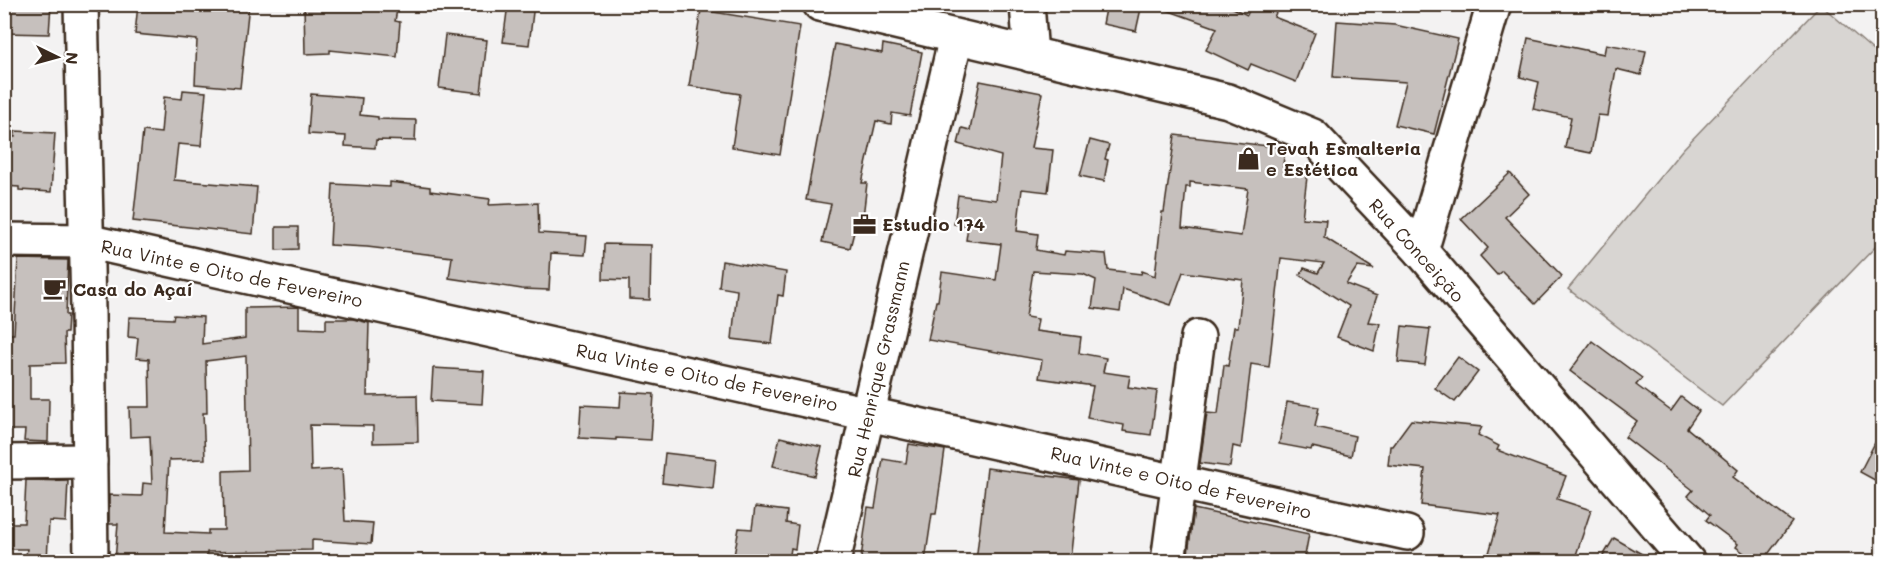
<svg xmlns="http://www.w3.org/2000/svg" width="1887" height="566" viewBox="0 0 1887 566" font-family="Mali,sans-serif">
<rect width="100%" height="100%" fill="#f3f2f2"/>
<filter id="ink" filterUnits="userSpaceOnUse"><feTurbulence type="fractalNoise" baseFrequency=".0167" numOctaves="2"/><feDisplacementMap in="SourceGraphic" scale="12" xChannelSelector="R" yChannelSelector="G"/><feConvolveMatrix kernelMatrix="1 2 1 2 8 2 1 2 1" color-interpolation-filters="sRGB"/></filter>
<g filter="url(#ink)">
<!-- green -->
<polygon fill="#d8d5d2" stroke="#8a8078" stroke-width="1.5" points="1821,5 1882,58 1882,240 1722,406 1568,289 1682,150"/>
<!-- building -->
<g fill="#c6c0bd" stroke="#3b2a1e" stroke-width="1.5" fill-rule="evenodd">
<polygon points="4,4 51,4 49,34 4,33"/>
<polygon points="138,4 249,4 240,88 195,84 197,40 135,34"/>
<polygon points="304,4 398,4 395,21 400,22 397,57 330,50 330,53 305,54"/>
<polygon points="508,4 534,4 529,45 503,42"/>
<polygon points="1107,4 1142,4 1136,31 1103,24"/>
<polygon points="1158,4 1225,4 1247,15 1252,4 1280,4 1274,17 1315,33 1296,82 1251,64 1248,70 1206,50 1217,28 1158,7"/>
<polygon points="701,10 800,26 780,155 732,147 740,94 689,86"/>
<polygon points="1337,21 1395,25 1458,39 1434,134 1395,125 1406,82 1333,77"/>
<polygon points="445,35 487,40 481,93 439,88"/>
<polygon points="1528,38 1604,54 1606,44 1646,51 1641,75 1616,69 1608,116 1598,115 1591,153 1565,148 1571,117 1533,109 1539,82 1520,77"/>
<polygon points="835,44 882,53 883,44 922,52 910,116 892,113 891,124 876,121 862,183 867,183 863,217 858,216 850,248 822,242 831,204 806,200"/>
<path d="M980,81L1042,93L1031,148L1053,150L1048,192L1022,189L1017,231L1038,234L1036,250L1041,251L1064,255L1065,251L1106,254L1108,270L1141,274L1142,271L1155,276L1162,212H1164L1175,135L1285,148L1283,166L1308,169L1302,218L1326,220L1324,237L1374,269L1357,267L1346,284L1377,296L1368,322L1380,323L1374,351L1337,337L1349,306L1300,275L1304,268L1318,273L1324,263L1281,258L1269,367L1251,364L1241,448L1233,446L1230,467L1200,463L1207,413L1218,414L1224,365L1228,366L1234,327H1238L1243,280L1183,272L1171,305L1123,289L1120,312L1092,308L1096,280L1083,274L1033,271L1026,317L1038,319L1036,331L1081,337L1079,353L1106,358L1103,372L1130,376L1128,387L1157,391L1151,435L1123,431L1124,425L1087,418L1093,386L1039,378L1042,360L928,340L936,301H938L942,272L996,280L1001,244L966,240L968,226L954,224L958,195L996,200L1001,156L958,144L962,128L970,130ZM1190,182L1248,189L1241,236L1182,228L1186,187H1190Z"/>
<polygon points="183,90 206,92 201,146 178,144 174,180 257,187 253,234 133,221 143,131 161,133 164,97 182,99"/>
<polygon points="311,94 362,98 360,115 378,117 378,119 416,120 415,141 376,140 375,148 345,146 346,136 308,134"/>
<polygon points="15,131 55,133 51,192 19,190 19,187 4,186 4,137 15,137"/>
<polygon points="1090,140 1109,145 1105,159 1108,160 1104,181 1080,176"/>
<polygon points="1510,173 1529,194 1505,217 1562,276 1535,304 1502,271 1497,275 1480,256 1488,248 1461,219"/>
<polygon points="390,182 430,187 430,191 490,199 489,205 538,203 539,233 587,236 585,255 551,253 549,290 522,289 449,278 452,257 367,247 330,245 333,184 390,187"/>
<polygon points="276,227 298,227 298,249 276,250"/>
<polygon points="604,244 651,245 650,300 629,299 629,280 603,279"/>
<polygon points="18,259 68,260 66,315 68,315 67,333 64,333 65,363 30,364 30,399 49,399 48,442 24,441 25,430 4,430 4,334 14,334"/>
<polygon points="722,261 786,272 783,296 778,295 772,344 732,339 737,290 719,287"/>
<path d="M299,307V328L326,329V319H353L369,323L367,396L417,395L418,442L373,443V426L310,425L311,471L342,469L345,521L373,523L371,544L312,540V550L207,552L206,561H115L118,524H109V495L142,496L143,483L152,484L150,436L130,437L129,407H150L149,359L136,358L138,338L128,337L129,317L173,319L174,315L203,317L202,344L245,338V308ZM246,356L248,470L223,471L224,530H208V534L165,532L169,460L205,459L203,413H207L206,361Z"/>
<polygon points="1402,326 1430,329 1425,365 1398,362"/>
<polygon points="1592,341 1642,378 1636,385 1671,411 1681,397 1699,411 1687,428 1738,470 1733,477 1792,522 1763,561 1755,561 1736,547 1738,544 1706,520 1710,515 1688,496 1693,490 1625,437 1637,421 1570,371"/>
<polygon points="1458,357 1478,372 1455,402 1435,388"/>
<polygon points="433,368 484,371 482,404 431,401"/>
<polygon points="621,392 654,394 651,440 616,438 616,440 579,438 581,405 620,407"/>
<polygon points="1287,402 1319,407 1315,427 1355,436 1351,456 1312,447 1311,450 1279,444"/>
<polygon points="1411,420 1482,427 1478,435 1499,446 1497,450 1566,476 1557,499 1591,510 1574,561 1521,561 1489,553 1500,515 1421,505 1425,469 1388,465 1390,446 1392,446"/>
<polygon points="1882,429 1882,484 1860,472"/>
<polygon points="780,437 822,447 815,476 773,466"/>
<polygon points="909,444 945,450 936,514 932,514 925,561 884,561 861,558 868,507 875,508 883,459 906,463"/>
<polygon points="665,453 716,459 713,489 662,483"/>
<polygon points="987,468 1079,480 1070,561 976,561"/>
<polygon points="26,480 68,481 66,522 49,521 47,561 25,561 27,549 4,549 4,523 24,523"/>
<polygon points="755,507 787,511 786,523 798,525 795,549 791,548 789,561 733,561 739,528 752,529"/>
<polygon points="1194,509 1309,534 1304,561 1187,561"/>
<polygon points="1614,538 1654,561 1600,561"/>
</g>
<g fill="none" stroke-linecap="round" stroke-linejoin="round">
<defs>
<g id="minor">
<polyline points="81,4 88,310 91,562"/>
<polyline points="1027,4 1031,55"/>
<polyline points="4,240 86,241 1407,533"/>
<polyline points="1421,251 1494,4"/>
<polyline points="4,462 90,461"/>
<polyline points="833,562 956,37"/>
<polyline points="1168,562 1198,337"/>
</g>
<polyline id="major" points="820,4 1228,101 1313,136 1421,251 1688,562"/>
</defs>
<!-- minor casing -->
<use href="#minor" stroke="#3b2a1e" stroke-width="38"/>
<!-- major casing -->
<use href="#major" stroke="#3b2a1e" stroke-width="38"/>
<!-- minor -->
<use href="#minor" stroke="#fff" stroke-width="33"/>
<!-- major -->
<use href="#major" stroke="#fff" stroke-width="33"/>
</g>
</g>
<!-- icons -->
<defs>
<symbol id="shop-bare" viewBox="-9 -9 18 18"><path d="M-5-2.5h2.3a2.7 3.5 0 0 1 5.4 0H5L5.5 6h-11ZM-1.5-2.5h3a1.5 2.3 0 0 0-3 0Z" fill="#3b2a1e" stroke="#fff" stroke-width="2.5" paint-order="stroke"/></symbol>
<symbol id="office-bare" viewBox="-9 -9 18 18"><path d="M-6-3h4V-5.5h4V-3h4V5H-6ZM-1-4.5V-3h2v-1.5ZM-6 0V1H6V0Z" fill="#3b2a1e" stroke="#fff" stroke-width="2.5" paint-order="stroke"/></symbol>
<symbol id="cafe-bare" viewBox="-9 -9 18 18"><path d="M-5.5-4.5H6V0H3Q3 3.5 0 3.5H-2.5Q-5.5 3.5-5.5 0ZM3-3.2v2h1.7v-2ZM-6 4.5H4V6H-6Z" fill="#3b2a1e" stroke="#fff" stroke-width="2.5" paint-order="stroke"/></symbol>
</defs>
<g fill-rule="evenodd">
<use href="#shop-bare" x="1232" y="142" width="33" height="33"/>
<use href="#office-bare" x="848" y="208" width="33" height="33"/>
<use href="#cafe-bare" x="38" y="272" width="33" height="33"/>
</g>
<g text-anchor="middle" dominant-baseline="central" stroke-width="4.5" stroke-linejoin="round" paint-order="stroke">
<!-- poi labels -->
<g font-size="18" font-weight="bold" fill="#3b2a1e" stroke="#fff" text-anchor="start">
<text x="1266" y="148">Tevah Esmalteria<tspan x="1266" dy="21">e Estética</tspan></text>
<text x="882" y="224">Estudio 174</text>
<text x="73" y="289">Casa do Açaí</text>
</g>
<!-- street labels -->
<g font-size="18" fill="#3b2a1e" stroke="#fff">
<text transform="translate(1417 250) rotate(48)">Rua Conceição</text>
<text transform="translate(232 273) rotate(12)">Rua Vinte e Oito de Fevereiro</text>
<text transform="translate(878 369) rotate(-77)">Rua Henrique Grassmann</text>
<text transform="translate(707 377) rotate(12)">Rua Vinte e Oito de Fevereiro</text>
<text transform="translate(1181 482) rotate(13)">Rua Vinte e Oito de Fevereiro</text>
</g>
</g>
<!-- margin -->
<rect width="1887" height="566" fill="none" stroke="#fff" stroke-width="24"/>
<rect x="12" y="12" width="1863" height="542" fill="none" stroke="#3b2a1e" stroke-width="2" filter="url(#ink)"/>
<!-- north arrow -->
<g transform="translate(57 57) rotate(95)" stroke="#ffffff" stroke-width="4.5" paint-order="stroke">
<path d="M0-4.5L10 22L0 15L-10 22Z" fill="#3b2a1e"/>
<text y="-9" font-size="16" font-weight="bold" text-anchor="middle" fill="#3b2a1e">N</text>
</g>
</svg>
